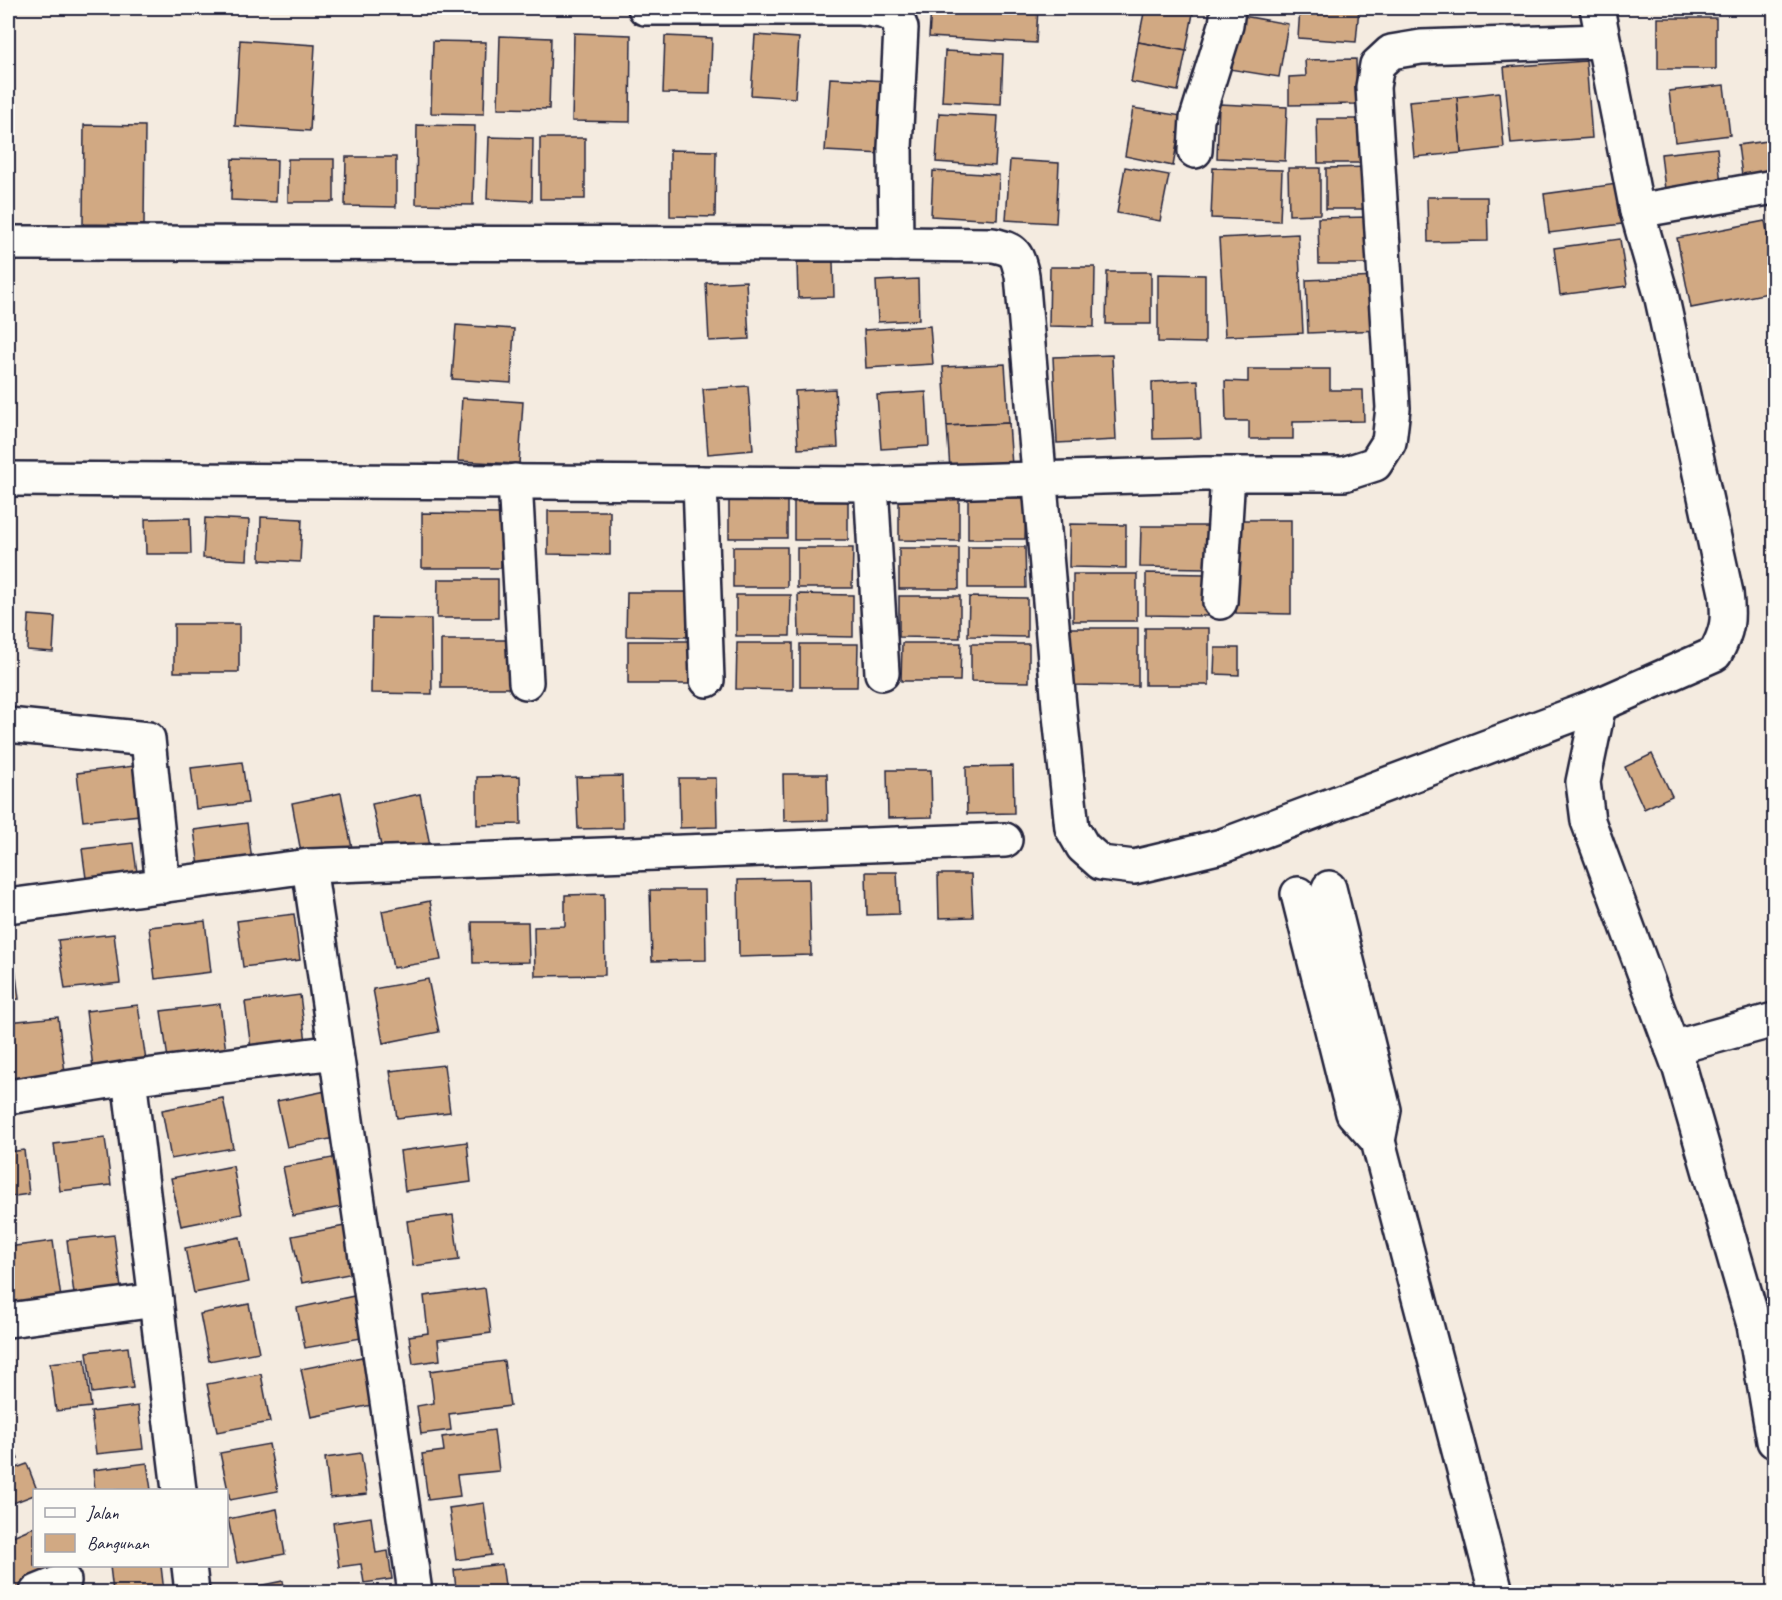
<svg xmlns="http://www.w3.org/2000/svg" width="1782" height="1600" viewBox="0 0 1782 1600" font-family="Caveat,sans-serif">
<rect width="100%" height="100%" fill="#f4ebe0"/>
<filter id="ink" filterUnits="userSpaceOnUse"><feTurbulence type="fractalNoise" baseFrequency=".0167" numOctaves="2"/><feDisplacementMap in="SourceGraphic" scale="12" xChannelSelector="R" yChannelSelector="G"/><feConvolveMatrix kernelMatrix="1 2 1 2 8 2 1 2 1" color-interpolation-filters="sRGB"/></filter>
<g filter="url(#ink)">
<!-- building -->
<g fill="#d1a983" stroke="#22223b" stroke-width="1.5">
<polygon points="931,8 1038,8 1036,43 929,37"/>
<polygon points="1145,8 1194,8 1186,51 1138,42"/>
<polygon points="1300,8 1359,8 1356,42 1298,38"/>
<polygon points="1238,15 1288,24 1279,77 1229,69"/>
<rect x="1658" y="18" width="58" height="51"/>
<polygon points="574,33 631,35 630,122 572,121"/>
<polygon points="755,35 799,38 795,98 751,95"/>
<polygon points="500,36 551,38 549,109 498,108"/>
<polygon points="665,36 712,38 710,94 663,93"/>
<polygon points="240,40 315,45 310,131 235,126"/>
<polygon points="433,41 486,42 484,114 431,113"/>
<polygon points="1138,42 1186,51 1178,91 1131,82"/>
<polygon points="945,51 1003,54 1001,104 942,101"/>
<polygon points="1356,59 1357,104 1289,105 1289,77 1306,76 1305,60"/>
<polygon points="1586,61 1592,138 1511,144 1504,67"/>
<polygon points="830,78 888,81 883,154 825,151"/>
<polygon points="1724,85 1730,135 1675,142 1669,91"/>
<polygon points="1499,92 1504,148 1461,153 1457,97"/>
<polygon points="1457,97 1461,153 1414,157 1409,101"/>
<polygon points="1219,104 1287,107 1285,161 1217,158"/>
<polygon points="1133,108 1182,116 1173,166 1125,156"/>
<polygon points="939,113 998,116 995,166 936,162"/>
<polygon points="1317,119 1363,119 1364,163 1318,163"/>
<polygon points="84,125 145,126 144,225 83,224"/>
<polygon points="417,125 475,126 473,205 416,204"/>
<polygon points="489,137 533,138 532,201 487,199"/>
<rect x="540" y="138" width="45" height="61"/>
<polygon points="1774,140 1774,172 1742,176 1738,145"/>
<polygon points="1717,148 1722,192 1666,199 1661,154"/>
<polygon points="670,150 716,151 715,217 670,216"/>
<polygon points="346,157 396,157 396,207 345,206"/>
<polygon points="232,159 277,160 276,202 231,200"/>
<rect x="288" y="159" width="46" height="43"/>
<polygon points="1010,160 1059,163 1056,223 1006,220"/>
<polygon points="1125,167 1169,175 1160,221 1117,213"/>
<polygon points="1372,167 1372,209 1326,209 1326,168"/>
<polygon points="1213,168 1282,170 1280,221 1211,218"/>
<polygon points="1288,168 1320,168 1320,214 1289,215"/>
<polygon points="933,171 999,175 997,220 931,216"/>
<polygon points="1617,184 1622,224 1549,233 1544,194"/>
<polygon points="1427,197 1487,197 1488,241 1428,242"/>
<polygon points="1370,217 1371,264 1319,264 1318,218"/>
<polygon points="1765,221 1774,266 1774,292 1691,308 1677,238"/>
<polygon points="1298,234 1303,333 1225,336 1219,238"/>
<polygon points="1620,239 1627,286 1560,295 1554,248"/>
<polygon points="797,262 833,262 834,297 798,298"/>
<polygon points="1050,267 1095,267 1094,327 1049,326"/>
<polygon points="1107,272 1151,272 1151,324 1106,324"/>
<polygon points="1158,274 1205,275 1205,343 1158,342"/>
<polygon points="1379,277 1381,330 1308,333 1306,280"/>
<polygon points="918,279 919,320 878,322 876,281"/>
<polygon points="746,281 749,339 709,341 706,283"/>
<polygon points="456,325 514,329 511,383 452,379"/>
<polygon points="930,326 933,364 866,368 864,330"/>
<polygon points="1112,355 1116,440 1057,443 1053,357"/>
<polygon points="1005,364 1009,423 947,426 943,367"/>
<polygon points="1248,369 1330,369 1330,390 1363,390 1364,421 1293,422 1293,439 1249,439 1249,421 1226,421 1225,381 1248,382"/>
<polygon points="1198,380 1201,438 1153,439 1152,382"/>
<polygon points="748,386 753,450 708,454 703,389"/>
<polygon points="835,389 838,447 798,449 795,391"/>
<polygon points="926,392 929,446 881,449 877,395"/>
<polygon points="462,398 523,402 519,464 458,461"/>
<polygon points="1009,423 1012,466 950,469 947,426"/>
<rect x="729" y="497" width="58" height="41"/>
<polygon points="794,497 848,498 848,540 794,540"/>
<polygon points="899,497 959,497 959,541 899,540"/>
<polygon points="968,497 1026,498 1025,539 968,539"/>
<polygon points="548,511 610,511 610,555 548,554"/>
<polygon points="422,513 501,514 501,568 422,568"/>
<polygon points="261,517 302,519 300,562 260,560"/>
<polygon points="190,518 191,554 146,554 145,519"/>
<polygon points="205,518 249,520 247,560 203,558"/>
<polygon points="1236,520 1291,520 1291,614 1236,613"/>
<polygon points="1070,524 1126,525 1126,568 1069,567"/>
<polygon points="1141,526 1207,526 1207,568 1140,567"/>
<rect x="733" y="547" width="54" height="40"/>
<polygon points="968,547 1025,547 1026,588 968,588"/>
<polygon points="797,548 853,548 852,588 797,588"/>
<rect x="899" y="548" width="60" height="41"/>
<polygon points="1146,573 1206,574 1207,616 1146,615"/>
<rect x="1073" y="574" width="64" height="47"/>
<polygon points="438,579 498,579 498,618 437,618"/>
<polygon points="627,592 687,592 687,637 626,636"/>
<polygon points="798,594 853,595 853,637 799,636"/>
<polygon points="736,595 791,595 790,636 736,636"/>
<polygon points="899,596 960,596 960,638 899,637"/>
<polygon points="969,597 1027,598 1027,637 968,636"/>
<polygon points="29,615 55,617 53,652 27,650"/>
<polygon points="372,618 431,619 432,694 371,693"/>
<rect x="174" y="624" width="65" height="48"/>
<polygon points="1070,628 1138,628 1138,686 1070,685"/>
<rect x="1145" y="628" width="64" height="57"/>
<rect x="441" y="640" width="73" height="48"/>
<rect x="628" y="641" width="61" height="43"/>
<polygon points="737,643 793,643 793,690 736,689"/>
<polygon points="902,643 961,643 960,681 901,681"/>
<polygon points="800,644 858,644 857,687 800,687"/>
<polygon points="971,644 1029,644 1029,682 971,681"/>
<polygon points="1215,648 1239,648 1239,675 1214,674"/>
<polygon points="1652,754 1672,796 1644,809 1625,767"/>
<polygon points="242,762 248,803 196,809 191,768"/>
<polygon points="134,766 140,815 83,821 77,773"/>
<polygon points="1013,766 1014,813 967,814 966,767"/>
<polygon points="887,770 931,770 932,817 888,818"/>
<polygon points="783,774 827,774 828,820 784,821"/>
<polygon points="520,776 521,824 477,825 477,777"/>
<polygon points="622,776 623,828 578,829 576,777"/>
<polygon points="679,778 716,778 717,827 680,828"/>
<polygon points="341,793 352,848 302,858 292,803"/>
<polygon points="420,794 431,851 384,860 372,804"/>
<polygon points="247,823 253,868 200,874 194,830"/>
<polygon points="133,843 139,887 88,893 82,849"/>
<polygon points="866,872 897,872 899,914 867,915"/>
<polygon points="938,874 971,874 973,917 939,918"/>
<polygon points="809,879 811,955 739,957 738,880"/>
<polygon points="650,890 705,890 706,960 652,961"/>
<polygon points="604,894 605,975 535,976 534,927 565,926 565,895"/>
<polygon points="430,901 441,960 393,968 382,911"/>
<polygon points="294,914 300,960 243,967 237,921"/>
<polygon points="205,921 211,972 155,979 149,927"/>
<polygon points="472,922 528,922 529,962 473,963"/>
<polygon points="114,934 120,983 65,989 58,940"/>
<polygon points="13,952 19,999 8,1000 8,953"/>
<polygon points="428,979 439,1032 383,1043 373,989"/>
<polygon points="300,995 307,1050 252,1057 245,1002"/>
<polygon points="220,1004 226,1052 168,1059 161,1011"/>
<polygon points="138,1005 146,1061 93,1068 86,1011"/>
<polygon points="58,1017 65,1072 10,1079 8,1022"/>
<polygon points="444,1065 450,1112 397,1118 390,1071"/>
<polygon points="331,1090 341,1137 287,1147 277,1101"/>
<polygon points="223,1098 233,1148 171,1159 162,1110"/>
<polygon points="105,1138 111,1185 60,1191 54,1144"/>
<polygon points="467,1142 471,1182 405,1191 400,1151"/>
<polygon points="24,1150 29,1194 8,1197 8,1152"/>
<polygon points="343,1156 352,1205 293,1216 283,1167"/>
<polygon points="233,1166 242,1214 181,1226 171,1178"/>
<polygon points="453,1215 459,1260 413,1266 407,1221"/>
<polygon points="345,1226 354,1273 302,1283 292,1236"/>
<polygon points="114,1235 121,1288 74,1294 67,1240"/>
<polygon points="240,1237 249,1282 194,1293 185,1248"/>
<polygon points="53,1241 61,1298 11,1303 8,1279 8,1247"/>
<polygon points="485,1288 491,1333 438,1340 440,1360 413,1364 409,1336 428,1333 424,1296"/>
<polygon points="359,1295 367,1337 305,1348 297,1308"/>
<polygon points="249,1304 259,1352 209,1361 200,1314"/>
<polygon points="128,1347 133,1388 92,1393 87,1352"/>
<polygon points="362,1357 372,1405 311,1417 301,1369"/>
<polygon points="85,1359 91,1407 56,1411 50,1363"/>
<polygon points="504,1361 510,1406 449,1414 451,1430 421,1434 417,1406 434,1403 430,1371"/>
<polygon points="261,1374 270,1422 217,1432 207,1384"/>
<polygon points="138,1406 143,1449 96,1454 91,1412"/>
<polygon points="8,1429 18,1459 8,1463"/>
<polygon points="494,1430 499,1471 457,1475 460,1496 428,1500 422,1454 444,1451 442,1437"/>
<polygon points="269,1444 278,1491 230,1500 220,1453"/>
<polygon points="361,1453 367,1494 330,1498 325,1458"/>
<polygon points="147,1463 151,1490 95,1490 93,1470"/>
<polygon points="27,1464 37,1490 34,1490 34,1495 8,1505 8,1471"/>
<polygon points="484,1503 491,1555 456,1560 449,1508"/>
<polygon points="277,1509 285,1554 237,1563 228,1519"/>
<polygon points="371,1517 376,1553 388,1551 392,1579 364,1583 361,1564 339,1567 333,1523"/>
<polygon points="34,1527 34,1566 59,1566 62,1572 8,1592 8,1538"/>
<polygon points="502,1564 506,1592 437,1592 456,1589 454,1570"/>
<polygon points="110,1566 161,1566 164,1592 113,1592"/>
<polygon points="283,1581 285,1592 233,1592 233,1591"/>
<polygon points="392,1586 393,1592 346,1592"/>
</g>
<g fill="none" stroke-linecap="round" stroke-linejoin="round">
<defs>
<g id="minor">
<polyline points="645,8 861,8"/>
<path d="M861,8C878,11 895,9 901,28L895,148L896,244L993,245C1016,250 1016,253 1022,275L1059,706L1072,828L1083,847L1101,863L1134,867L1222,846L1599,705L1715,654C1728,631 1729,619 1726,593L1661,294L1637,211L1597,8"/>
<polyline points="1195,151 1197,118 1226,25 1228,8"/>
<polyline points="1637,211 1774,187"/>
<polyline points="8,243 896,244"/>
<polyline points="8,479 871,484 1204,474 1344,474 1375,464 1389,442 1393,408 1373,87 1377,65 1391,52 1421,47 1602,41"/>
<polyline points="515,481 526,682"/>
<polyline points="700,483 707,680"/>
<polyline points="871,484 882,673"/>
<polyline points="1220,602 1228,475"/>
<polyline points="1599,705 1583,782 1588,821 1680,1069 1754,1325 1774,1441"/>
<polyline points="8,725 148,739 163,886"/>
<polyline points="309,866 336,1052"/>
<polyline points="1329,888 1384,1110 1378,1141"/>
<polyline points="1298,894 1353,1113 1378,1141 1496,1592"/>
<polyline points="8,906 309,866 1005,840"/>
<polyline points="1672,1048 1774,1020"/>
<polyline points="129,1078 179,1490"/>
<polyline points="8,1097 129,1078 336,1052 415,1592"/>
<polyline points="9,1320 156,1300"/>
<polyline points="189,1566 192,1592"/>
<polyline points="37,1592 64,1581"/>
</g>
</defs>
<!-- minor casing -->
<use href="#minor" stroke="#22223b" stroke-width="38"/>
<!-- minor -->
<use href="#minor" stroke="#fdfcf7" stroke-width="33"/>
</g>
</g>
<!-- margin -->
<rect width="1782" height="1600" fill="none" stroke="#fdfcf7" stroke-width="30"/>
<rect x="15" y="15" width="1752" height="1570" fill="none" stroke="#22223b" stroke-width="2" filter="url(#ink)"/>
<!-- legend -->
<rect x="33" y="1489" width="195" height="78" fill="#fdfcf7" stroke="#a5a5ac" stroke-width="1.5"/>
<rect x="45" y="1508" width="30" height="9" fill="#fdfcf7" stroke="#a5a5ac" stroke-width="1.5"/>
<text x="87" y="1519" font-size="18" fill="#22223b">Jalan</text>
<rect x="45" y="1534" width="30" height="18" fill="#d1a983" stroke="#a5a5ac" stroke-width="1.5"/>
<text x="87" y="1549" font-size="18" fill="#22223b">Bangunan</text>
</svg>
